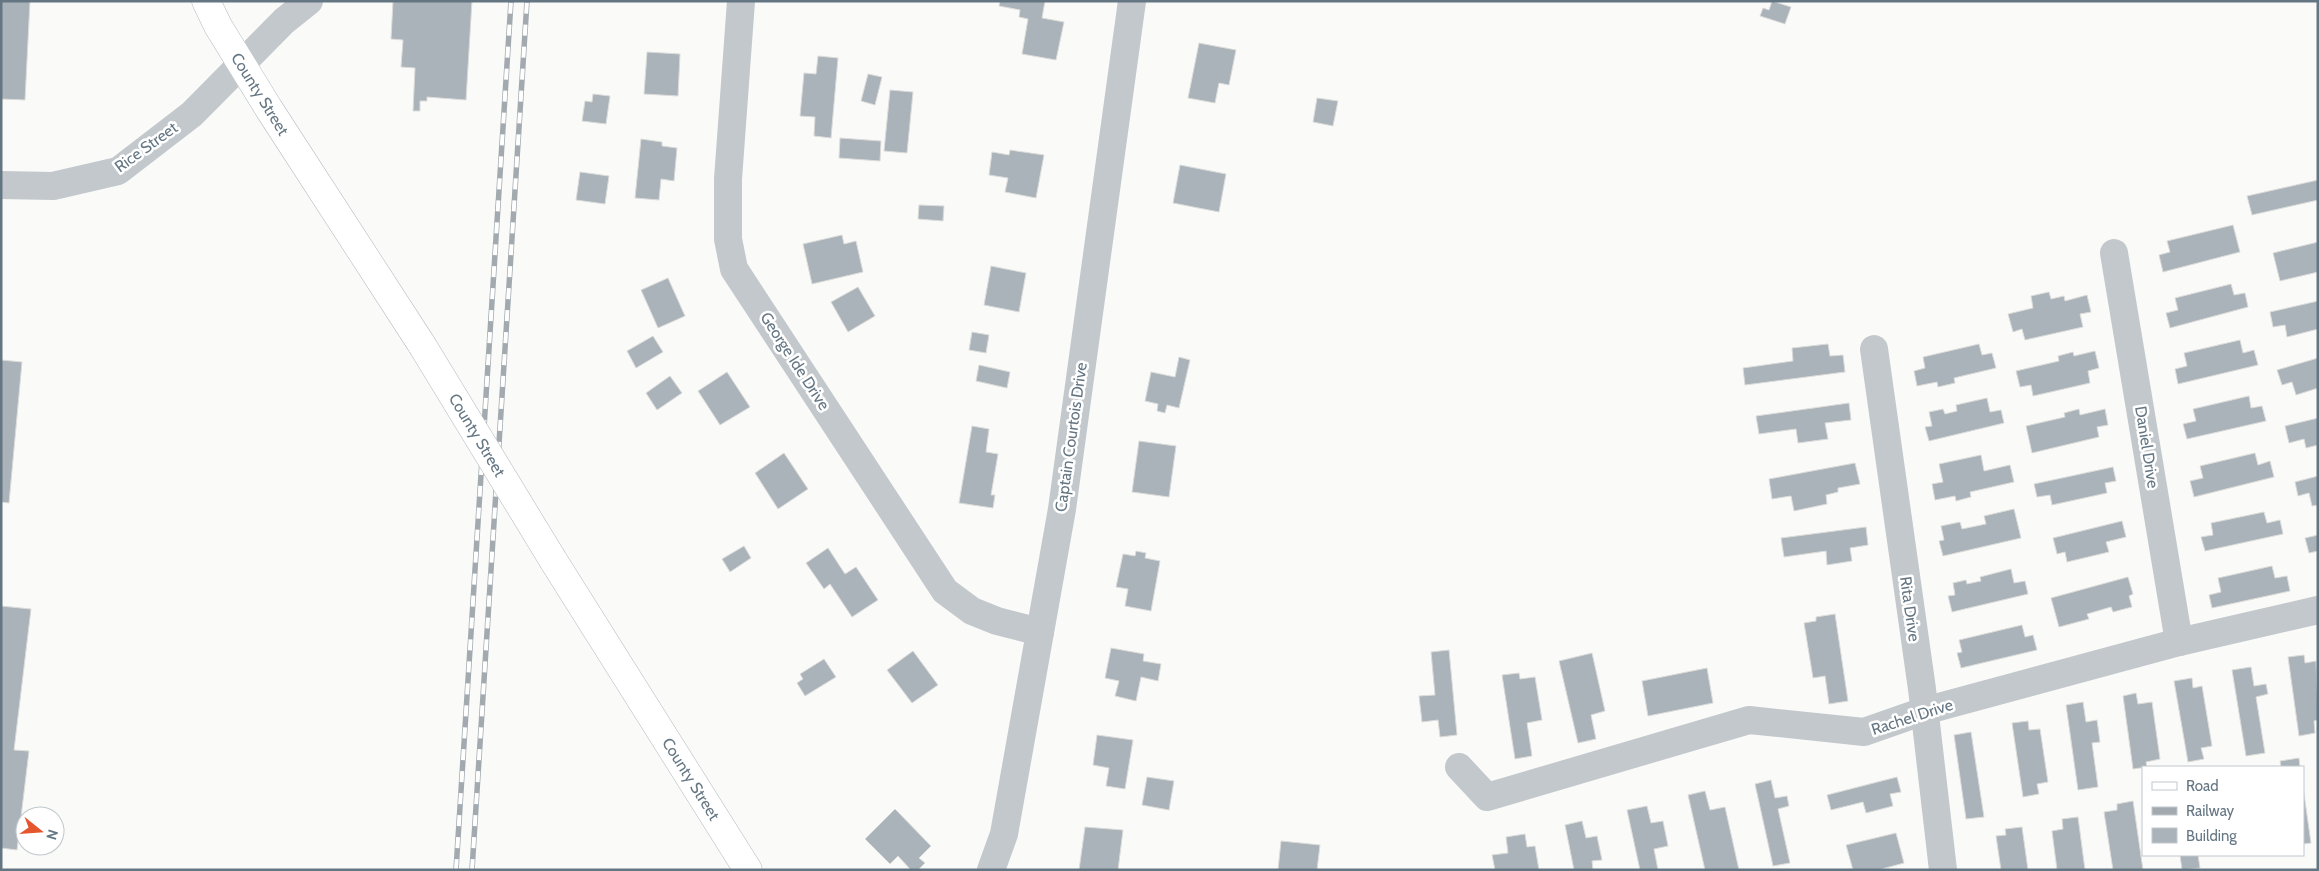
<svg xmlns="http://www.w3.org/2000/svg" width="2319" height="871" viewBox="0 0 2319 871" font-family="Cabin,sans-serif">
<rect width="100%" height="100%" fill="#fafaf8"/>
<!-- building -->
<g fill="#aab3b9" stroke="#dcdcda">
<polygon points="1,1 30,1 25,100 1,99"/>
<polygon points="393,1 472,1 466,100 427,97 427,101 420,101 420,111 413,111 415,68 401,67 403,40 391,39"/>
<polygon points="1000,1 1045,1 1042,18 1064,22 1056,60 1022,54 1028,19 1019,17 1020,10 999,6"/>
<polygon points="1772,1 1791,7 1785,24 1760,16 1763,8 1769,10"/>
<polygon points="1199,43 1236,50 1229,85 1219,83 1215,103 1188,98"/>
<polygon points="647,52 680,54 678,96 644,94"/>
<polygon points="818,56 838,58 831,138 814,136 815,117 800,116 804,73 816,74"/>
<polygon points="868,74 882,77 875,105 861,101"/>
<polygon points="890,90 913,92 907,153 884,151"/>
<polygon points="593,94 610,96 606,124 582,121 585,101 592,102"/>
<polygon points="1317,98 1338,101 1333,126 1313,122"/>
<polygon points="840,138 881,141 880,161 839,158"/>
<polygon points="641,139 662,142 662,146 677,148 674,181 661,179 659,200 635,198"/>
<polygon points="1010,150 1044,155 1036,198 1005,192 1008,178 989,175 992,152 1009,155"/>
<polygon points="1180,165 1226,174 1219,212 1173,203"/>
<polygon points="580,172 609,176 605,204 576,200"/>
<polygon points="2318,180 2318,200 2252,215 2247,196"/>
<polygon points="919,205 944,206 943,221 918,219"/>
<polygon points="2233,225 2240,252 2163,272 2159,255 2170,252 2167,241"/>
<polygon points="842,235 844,244 856,241 863,272 812,284 803,244"/>
<polygon points="2318,242 2318,272 2280,281 2273,253"/>
<polygon points="991,266 1026,273 1019,312 984,305"/>
<polygon points="668,278 685,316 658,328 641,290"/>
<polygon points="2231,284 2234,295 2245,293 2248,307 2170,328 2166,313 2178,310 2175,298"/>
<polygon points="858,287 875,316 848,332 831,302"/>
<polygon points="2049,292 2051,299 2064,296 2065,301 2087,295 2091,312 2080,314 2083,327 2025,340 2022,329 2013,332 2008,314 2033,308 2031,296"/>
<polygon points="2318,301 2318,329 2287,337 2285,325 2273,327 2270,312"/>
<polygon points="972,332 989,335 986,353 969,350"/>
<polygon points="653,336 663,352 636,368 627,351"/>
<polygon points="2240,340 2243,353 2254,350 2258,365 2178,384 2175,369 2187,366 2184,353"/>
<polygon points="1828,344 1830,356 1843,355 1845,372 1745,385 1743,368 1793,361 1792,348"/>
<polygon points="1979,344 1982,355 1992,353 1996,368 1954,378 1955,383 1938,387 1937,382 1917,386 1914,371 1925,368 1923,357"/>
<polygon points="2095,351 2099,368 2088,371 2090,383 2033,396 2031,385 2020,387 2016,371 2059,361 2058,356 2073,352 2074,356"/>
<polygon points="1179,357 1190,360 1179,408 1167,405 1165,413 1157,411 1158,404 1145,401 1151,372 1175,377"/>
<polygon points="2318,358 2318,388 2296,395 2292,382 2282,385 2277,370"/>
<polygon points="1,360 22,362 9,503 1,502"/>
<polygon points="979,365 1010,372 1007,388 976,381"/>
<polygon points="727,372 750,407 720,425 698,391"/>
<polygon points="670,376 682,393 657,410 646,393"/>
<polygon points="2249,396 2251,408 2262,406 2266,421 2187,439 2183,424 2196,421 2193,409"/>
<polygon points="1987,398 1990,412 2001,410 2004,423 1929,441 1925,427 1932,426 1929,412 1943,409 1945,414 1957,411 1956,405"/>
<polygon points="1849,403 1851,420 1825,423 1828,439 1798,443 1796,429 1759,434 1756,416"/>
<polygon points="2079,409 2080,415 2105,409 2108,425 2097,427 2099,437 2032,453 2026,426 2065,417 2064,413"/>
<polygon points="2318,418 2318,445 2306,448 2304,439 2289,443 2285,426"/>
<polygon points="972,426 989,429 986,452 998,454 991,495 995,495 993,508 959,503"/>
<polygon points="1139,441 1176,446 1169,497 1132,492"/>
<polygon points="784,453 808,489 778,509 755,473"/>
<polygon points="2255,453 2258,465 2270,461 2274,477 2194,497 2190,481 2203,478 2200,466"/>
<polygon points="1981,455 1984,471 2010,465 2014,482 1970,492 1971,497 1956,501 1955,496 1935,500 1932,484 1943,482 1939,464"/>
<polygon points="1855,463 1860,484 1838,488 1838,492 1826,495 1827,504 1794,511 1791,496 1772,499 1769,479"/>
<polygon points="2113,467 2116,481 2105,483 2107,493 2052,505 2050,495 2037,497 2034,484"/>
<polygon points="2318,476 2318,505 2312,506 2309,493 2298,496 2295,482"/>
<polygon points="2014,509 2021,538 1943,556 1939,541 1944,540 1941,526 1960,522 1962,529 1986,524 1984,516"/>
<polygon points="2264,512 2267,523 2280,520 2283,534 2205,551 2201,537 2213,535 2211,523"/>
<polygon points="2122,521 2126,537 2106,542 2109,552 2067,562 2065,552 2057,554 2053,538"/>
<polygon points="1866,527 1868,545 1850,548 1852,561 1827,565 1826,551 1784,557 1781,538"/>
<polygon points="2318,535 2318,551 2309,553 2305,538"/>
<polygon points="744,546 751,558 730,572 722,559"/>
<polygon points="828,548 845,574 856,567 878,600 852,617 830,584 824,589 806,563"/>
<polygon points="1136,551 1146,553 1145,558 1160,561 1151,611 1125,606 1128,589 1116,587 1123,554 1135,556"/>
<polygon points="2272,566 2275,578 2287,576 2290,591 2212,608 2209,595 2221,592 2218,578"/>
<polygon points="2011,569 2014,583 2025,581 2028,594 1952,612 1948,596 1955,595 1953,583 1966,580 1967,584 1981,581 1980,577"/>
<polygon points="2128,577 2133,594 2129,596 2132,607 2113,612 2111,607 2087,614 2089,619 2059,627 2051,598"/>
<polygon points="1,606 31,609 14,750 29,751 17,850 1,848"/>
<polygon points="1835,614 1848,701 1829,704 1825,676 1813,678 1804,623 1816,621 1816,617"/>
<polygon points="2022,625 2025,637 2033,635 2037,650 1961,668 1957,653 1962,652 1959,640"/>
<polygon points="1111,648 1144,654 1143,661 1161,664 1158,681 1141,677 1136,701 1115,696 1119,681 1105,678"/>
<polygon points="1449,650 1457,735 1440,737 1438,720 1422,722 1419,696 1435,695 1431,652"/>
<polygon points="913,651 938,685 912,703 887,670"/>
<polygon points="1592,653 1605,711 1591,715 1596,739 1578,743 1559,661"/>
<polygon points="2304,655 2305,663 2316,661 2318,720 2314,721 2315,733 2299,736 2288,657"/>
<polygon points="824,659 836,677 805,696 797,683 803,679 800,674"/>
<polygon points="2251,667 2254,686 2266,684 2268,694 2256,697 2265,753 2246,756 2232,670"/>
<polygon points="1707,668 1713,703 1648,716 1642,681"/>
<polygon points="1519,673 1520,679 1535,677 1542,720 1527,723 1532,756 1515,759 1502,675"/>
<polygon points="2192,678 2193,688 2202,686 2212,746 2201,748 2204,759 2188,762 2174,681"/>
<polygon points="2136,693 2138,704 2152,702 2160,759 2146,762 2147,767 2133,769 2123,696"/>
<polygon points="2083,702 2086,722 2097,720 2100,742 2092,743 2098,787 2078,790 2066,705"/>
<polygon points="2028,721 2029,730 2040,729 2048,782 2037,784 2039,794 2023,797 2012,723"/>
<polygon points="1971,732 1984,817 1966,819 1954,735"/>
<polygon points="1097,735 1133,740 1125,789 1106,786 1109,768 1093,765"/>
<polygon points="2299,758 2300,767 2281,767 2280,761"/>
<polygon points="1147,777 1174,781 1169,810 1142,805"/>
<polygon points="1897,777 1901,792 1890,794 1893,806 1866,813 1863,802 1831,810 1827,795"/>
<polygon points="1771,780 1775,798 1787,796 1789,806 1778,809 1790,863 1773,866 1755,784"/>
<polygon points="2303,787 2311,843 2303,844"/>
<polygon points="1705,791 1710,810 1725,807 1739,870 1705,870 1688,795"/>
<polygon points="2133,801 2143,870 2113,870 2104,812 2117,810 2117,804"/>
<polygon points="1647,806 1651,823 1663,821 1668,846 1654,849 1658,870 1640,870 1627,810"/>
<polygon points="895,809 931,846 919,858 925,863 918,870 911,870 898,856 890,864 865,839"/>
<polygon points="2078,817 2085,870 2057,870 2052,831 2063,829 2062,819"/>
<polygon points="1582,821 1586,838 1597,836 1602,860 1592,861 1593,870 1574,870 1565,825"/>
<polygon points="1085,827 1123,830 1118,870 1079,870"/>
<polygon points="2022,827 2028,870 2001,870 1996,836 2006,835 2005,829"/>
<polygon points="1896,833 1904,863 1878,870 1853,870 1846,845"/>
<polygon points="1525,834 1527,847 1535,846 1539,870 1495,870 1492,855 1508,853 1506,837"/>
<polygon points="1281,841 1320,845 1317,870 1278,870"/>
<polygon points="2180,855 2198,855 2200,868 2182,870"/>
</g>
<g fill="none" stroke-linecap="round" stroke-linejoin="round">
<defs>
<g id="secondary">
<polyline points="206,1 218,26 269,109 422,345"/>
<polyline points="553,560 748,870"/>
</g>
</defs>
<!-- secondary casing -->
<use href="#secondary" stroke="#b3babf" stroke-width="29"/>
<!-- street -->
<g stroke="#c3c8cc" stroke-width="28">
<polyline points="741,1 728,179 728,239 734,269 945,591 972,611 997,621 1040,632"/>
<polyline points="1,185 53,186 118,171 192,114 284,21 309,1"/>
<polyline points="2114,253 2179,642"/>
<polyline points="1874,349 1922,689 1943,870"/>
<polyline points="1459,767 1487,797 1749,720 1864,732 1924,711 2179,642 2318,610"/>
<polyline points="991,870 1004,834 1062,509 1132,1"/>
</g>
<!-- secondary -->
<use href="#secondary" stroke="#fff" stroke-width="28"/>
<defs>
<g id="rail">
<polyline points="456,870 511,1"/>
<polyline points="472,870 527,1"/>
</g>
</defs>
<!-- rail casing -->
<use href="#rail" stroke="#a2aab0" stroke-width="5.5"/>
<!-- rail -->
<use href="#rail" stroke="#fff" stroke-width="4" stroke-dasharray="11" stroke-linecap="butt"/>
<defs>
<polyline id="secondary-bridge" points="422,345 553,560"/>
</defs>
<!-- secondary-bridge casing -->
<use href="#secondary-bridge" stroke="#b3babf" stroke-width="29" stroke-linecap="butt"/>
<!-- secondary-bridge -->
<use href="#secondary-bridge" stroke="#fff" stroke-width="28"/>
</g>
<g text-anchor="middle" dominant-baseline="central" stroke-width="5" stroke-linejoin="round" paint-order="stroke">
<!-- street labels -->
<g font-size="16" fill="#657683" stroke="#fff">
<text transform="translate(260 94) rotate(58)">County Street</text>
<text transform="translate(146 147) rotate(-36)">Rice Street</text>
<text transform="translate(795 361) rotate(57)">George Ide Drive</text>
<text transform="translate(477 435) rotate(59)">County Street</text>
<text transform="translate(1071 437) rotate(-82)">Captain Courtois Drive</text>
<text transform="translate(2147 447) rotate(81)">Daniel Drive</text>
<text transform="translate(1910 609) rotate(82)">Rita Drive</text>
<text transform="translate(1912 717) rotate(-18)">Rachel Drive</text>
<text transform="translate(691 779) rotate(58)">County Street</text>
</g>
</g>
<!-- border -->
<rect width="2319" height="871" fill="none" stroke="#657683" stroke-width="5"/>
<!-- legend -->
<rect x="2142" y="766" width="162" height="90" fill="#ffffff" stroke="#c1c8cd"/>
<rect x="2152" y="782" width="25" height="8" fill="#ffffff" stroke="#c1c8cd"/>
<text x="2186" y="791" font-size="15" fill="#657683">Road</text>
<rect x="2152" y="807" width="25" height="8" fill="#a2aab0" stroke="#c1c8cd"/>
<text x="2186" y="816" font-size="15" fill="#657683">Railway</text>
<rect x="2152" y="828" width="25" height="15" fill="#aab3b9" stroke="#c1c8cd"/>
<text x="2186" y="841" font-size="15" fill="#657683">Building</text>
<!-- north arrow -->
<g transform="translate(40 831) rotate(107)"><circle r="24" fill="#ffffff" stroke="#c1c8cd"/>
<path d="M0-4L9 19L0 12L-9 19Z" fill="#e4572e"/>
<text y="-8" font-size="14" font-weight="bold" text-anchor="middle" fill="#657683">N</text>
</g>
</svg>
